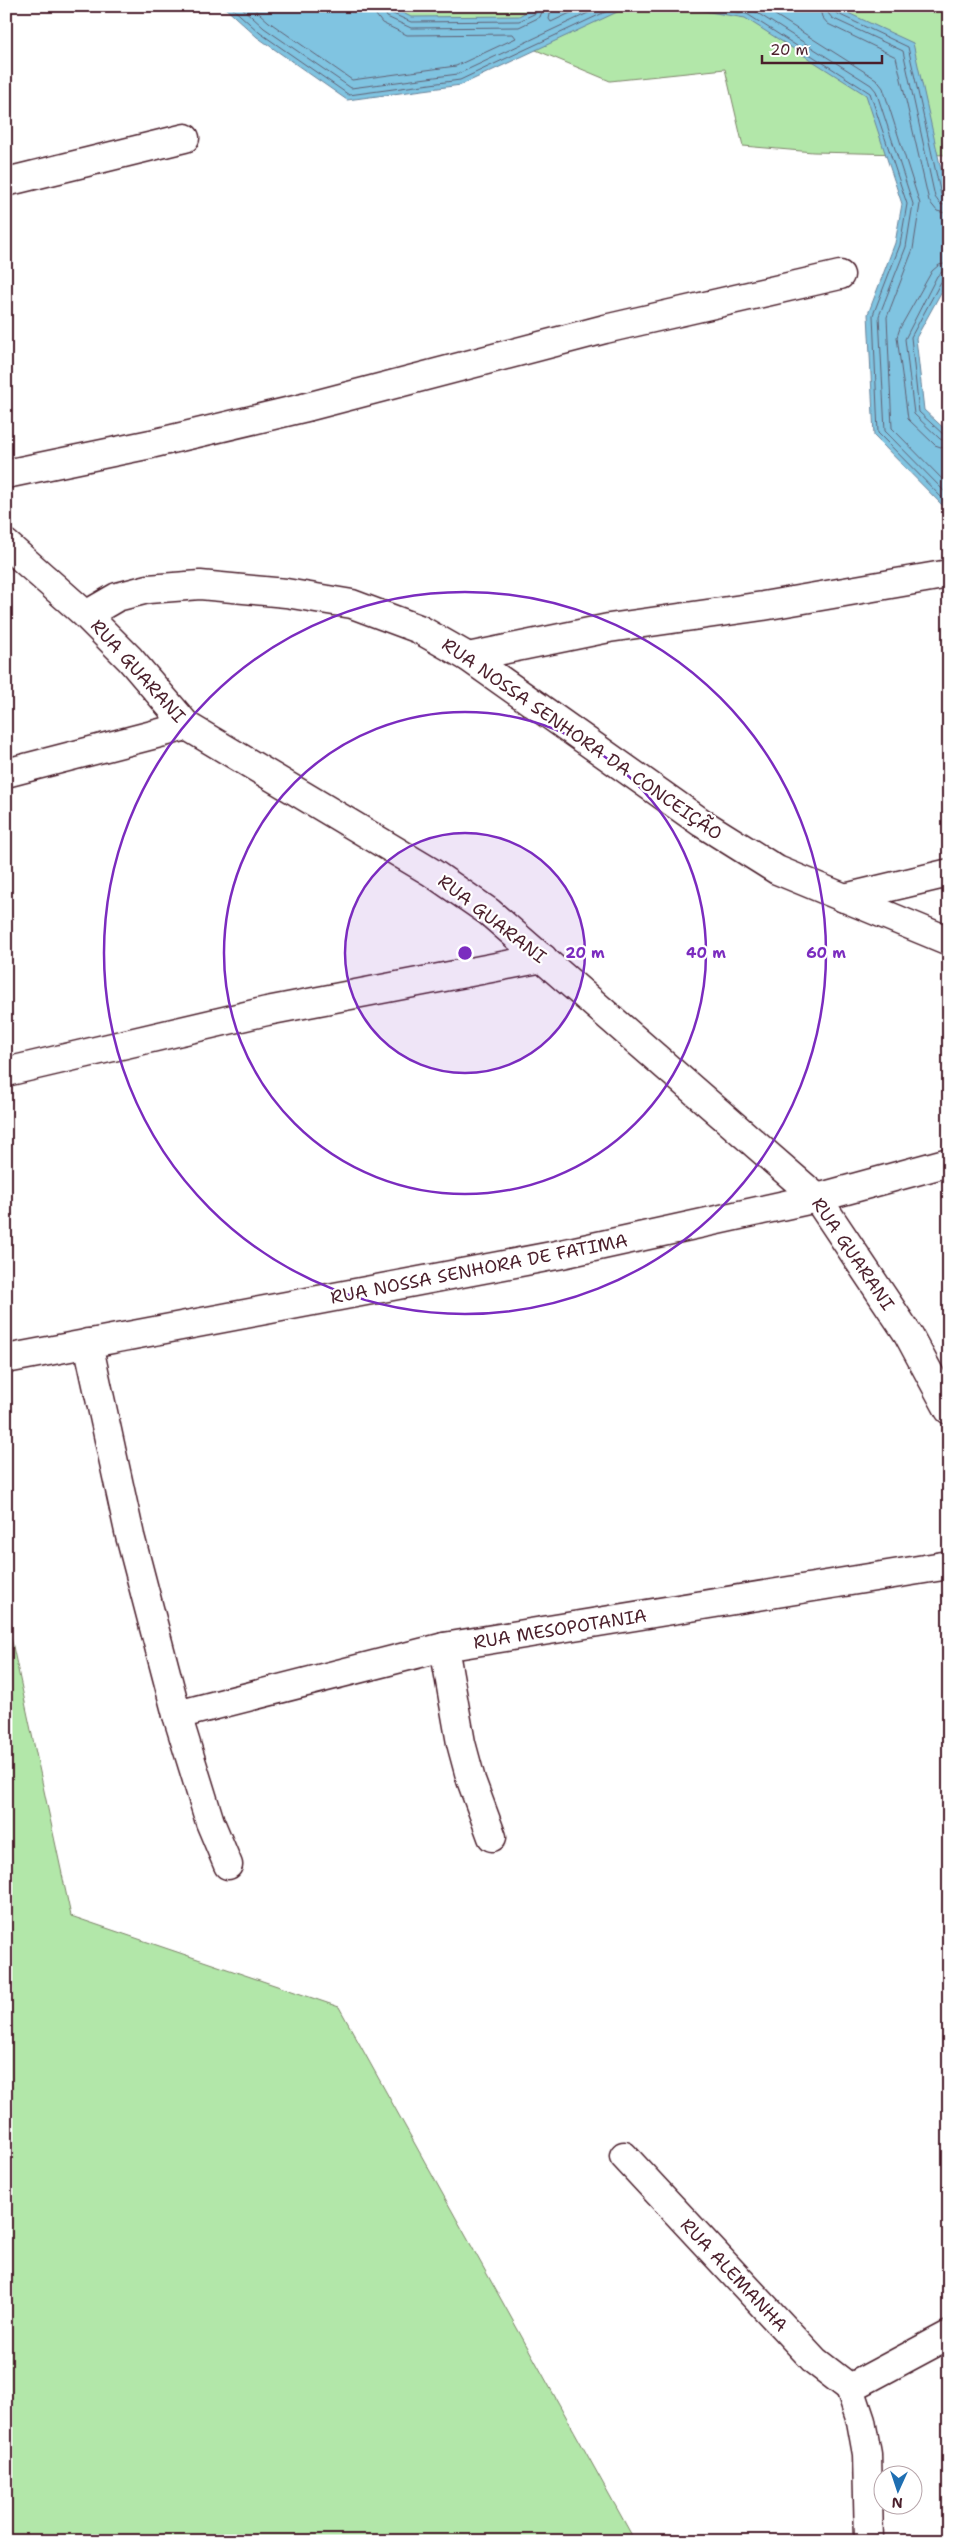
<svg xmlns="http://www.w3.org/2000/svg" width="955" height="2547" viewBox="0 0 955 2547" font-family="'Shantell Sans',sans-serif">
<rect width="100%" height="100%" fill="#fff"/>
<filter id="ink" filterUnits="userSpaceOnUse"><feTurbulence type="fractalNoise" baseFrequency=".02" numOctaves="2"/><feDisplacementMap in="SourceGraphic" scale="10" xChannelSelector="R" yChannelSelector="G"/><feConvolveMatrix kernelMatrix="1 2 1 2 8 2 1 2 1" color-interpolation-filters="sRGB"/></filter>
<g filter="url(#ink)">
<!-- green -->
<g fill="#b2e7a9" stroke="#7e836a">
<polygon points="328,6 949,6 949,155 813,152 743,146 725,69 610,81 469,22 416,43"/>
<polygon points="6,1614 71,1916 339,2007 635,2541 6,2541"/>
</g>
<!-- water -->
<g fill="#80c4e1" stroke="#6a8298">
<polygon points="223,6 389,6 411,17 519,16 537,6 630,6 461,85 347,100 257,37"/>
<polygon points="674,6 833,6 913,43 949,205 949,278 916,338 924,410 949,433 949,512 874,436 868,314 895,243 902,204 866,95 745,18"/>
</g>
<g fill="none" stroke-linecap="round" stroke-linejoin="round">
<!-- shore -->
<g stroke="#606174" stroke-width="1">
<polyline points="230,6 260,33 349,95 460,80 618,6"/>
<polyline points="240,6 264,28 351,88 458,74 603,6"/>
<polyline points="251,6 269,22 352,80 456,66 516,38 513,34 407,35 382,23 376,15 374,6"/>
<polyline points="382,6 387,17 411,28 519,27 540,17 544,6"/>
<polyline points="388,6 391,13 411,22 519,21 536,13 538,6"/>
<polyline points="552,6 549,19 551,22 585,6"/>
<polyline points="704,6 747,14 870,93 907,204 900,245 873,315 878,433 949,505"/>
<polyline points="742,6 751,9 871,85 876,91 913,204 906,247 879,316 885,431 949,496"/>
<polyline points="761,6 876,79 883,88 920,204 913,249 887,317 892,428 949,486"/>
<polyline points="819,6 822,17 828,24 896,57 929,201 937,211 949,214"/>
<polyline points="827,6 828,13 832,18 903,51 935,197 940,204 949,206"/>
<polyline points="833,6 836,13 908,47 941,195 949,200"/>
<polyline points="949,263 939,265 932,271 900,328 897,337 908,419 935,445 949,450"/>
<polyline points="949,271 942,272 937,276 905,339 914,414 940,439 949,442"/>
<polyline points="949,277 942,280 911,337 919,412 944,435 949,436"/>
</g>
<defs>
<g id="minor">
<polyline points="6,182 185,138"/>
<polyline points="6,474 151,444 303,408 605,329 840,275"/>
<polyline points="6,544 86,615 130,659 187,726 431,872 489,912 817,1198 908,1334 949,1410"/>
<polyline points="86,615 117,597 148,589 200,585 286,593 352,604 419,629 468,657 702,823 777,870 949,941"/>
<polyline points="468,657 609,628 763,606 943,575"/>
<polyline points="6,773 187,726"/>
<polyline points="844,898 949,873"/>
<polyline points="6,1072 267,1011 543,958"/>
<polyline points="88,1343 130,1536 177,1715 210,1822 228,1865"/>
<polyline points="6,1359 557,1255 817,1198 949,1162"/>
<polyline points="444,1647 461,1743 471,1780 492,1837"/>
<polyline points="177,1715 444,1647 949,1565"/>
<polyline points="624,2156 815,2361 850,2388"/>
<polyline points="850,2388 861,2421 867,2454 869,2541"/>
<polyline points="850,2388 949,2335"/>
</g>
</defs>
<!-- minor casing -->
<use href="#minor" stroke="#4a1f2b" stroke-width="31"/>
<!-- minor -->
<use href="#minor" stroke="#fff" stroke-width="28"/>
</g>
</g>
<!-- distance rings -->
<circle cx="465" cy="953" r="120" fill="#7b2cbf" fill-opacity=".12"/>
<g fill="none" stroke="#7b2cbf" stroke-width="2.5">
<circle cx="465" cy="953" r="120"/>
<circle cx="465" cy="953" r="241"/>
<circle cx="465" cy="953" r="361"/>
</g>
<g text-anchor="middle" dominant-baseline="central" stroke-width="4.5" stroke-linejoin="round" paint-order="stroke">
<!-- street labels -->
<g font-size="18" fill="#4a1f2b" stroke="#fff">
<text transform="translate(138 671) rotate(48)">RUA GUARANI</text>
<text transform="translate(582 739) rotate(35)">RUA NOSSA SENHORA DA CONCEIÇÃO</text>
<text transform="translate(492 919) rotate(38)">RUA GUARANI</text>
<text transform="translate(853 1254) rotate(56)">RUA GUARANI</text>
<text transform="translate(479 1269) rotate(-11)">RUA NOSSA SENHORA DE FATIMA</text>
<text transform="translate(560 1629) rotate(-9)">RUA MESOPOTANIA</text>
<text transform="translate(734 2275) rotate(47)">RUA ALEMANHA</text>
</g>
</g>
<circle cx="465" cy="953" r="8" fill="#7b2cbf" stroke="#fff" stroke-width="2.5"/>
<g font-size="15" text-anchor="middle" font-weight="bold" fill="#7b2cbf" stroke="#fff" stroke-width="4.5" stroke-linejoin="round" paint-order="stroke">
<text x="585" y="958">20 m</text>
<text x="706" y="958">40 m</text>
<text x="826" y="958">60 m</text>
</g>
<!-- margin -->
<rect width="955" height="2547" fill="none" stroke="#fff" stroke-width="25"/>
<rect x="12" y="12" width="930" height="2522" fill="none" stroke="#4a1f2b" stroke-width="2" filter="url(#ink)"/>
<!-- north arrow -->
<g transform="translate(898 2490) rotate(183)"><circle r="24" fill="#ffffff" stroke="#b7a5aa"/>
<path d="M0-4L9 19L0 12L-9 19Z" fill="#1f6fb2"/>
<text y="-8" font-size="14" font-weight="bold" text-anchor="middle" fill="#4a1f2b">N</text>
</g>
<!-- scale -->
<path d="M762 55v8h120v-8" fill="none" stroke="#4a1f2b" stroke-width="2.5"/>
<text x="770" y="55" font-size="15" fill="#4a1f2b" stroke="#ffffff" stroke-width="4" paint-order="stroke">20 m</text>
</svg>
